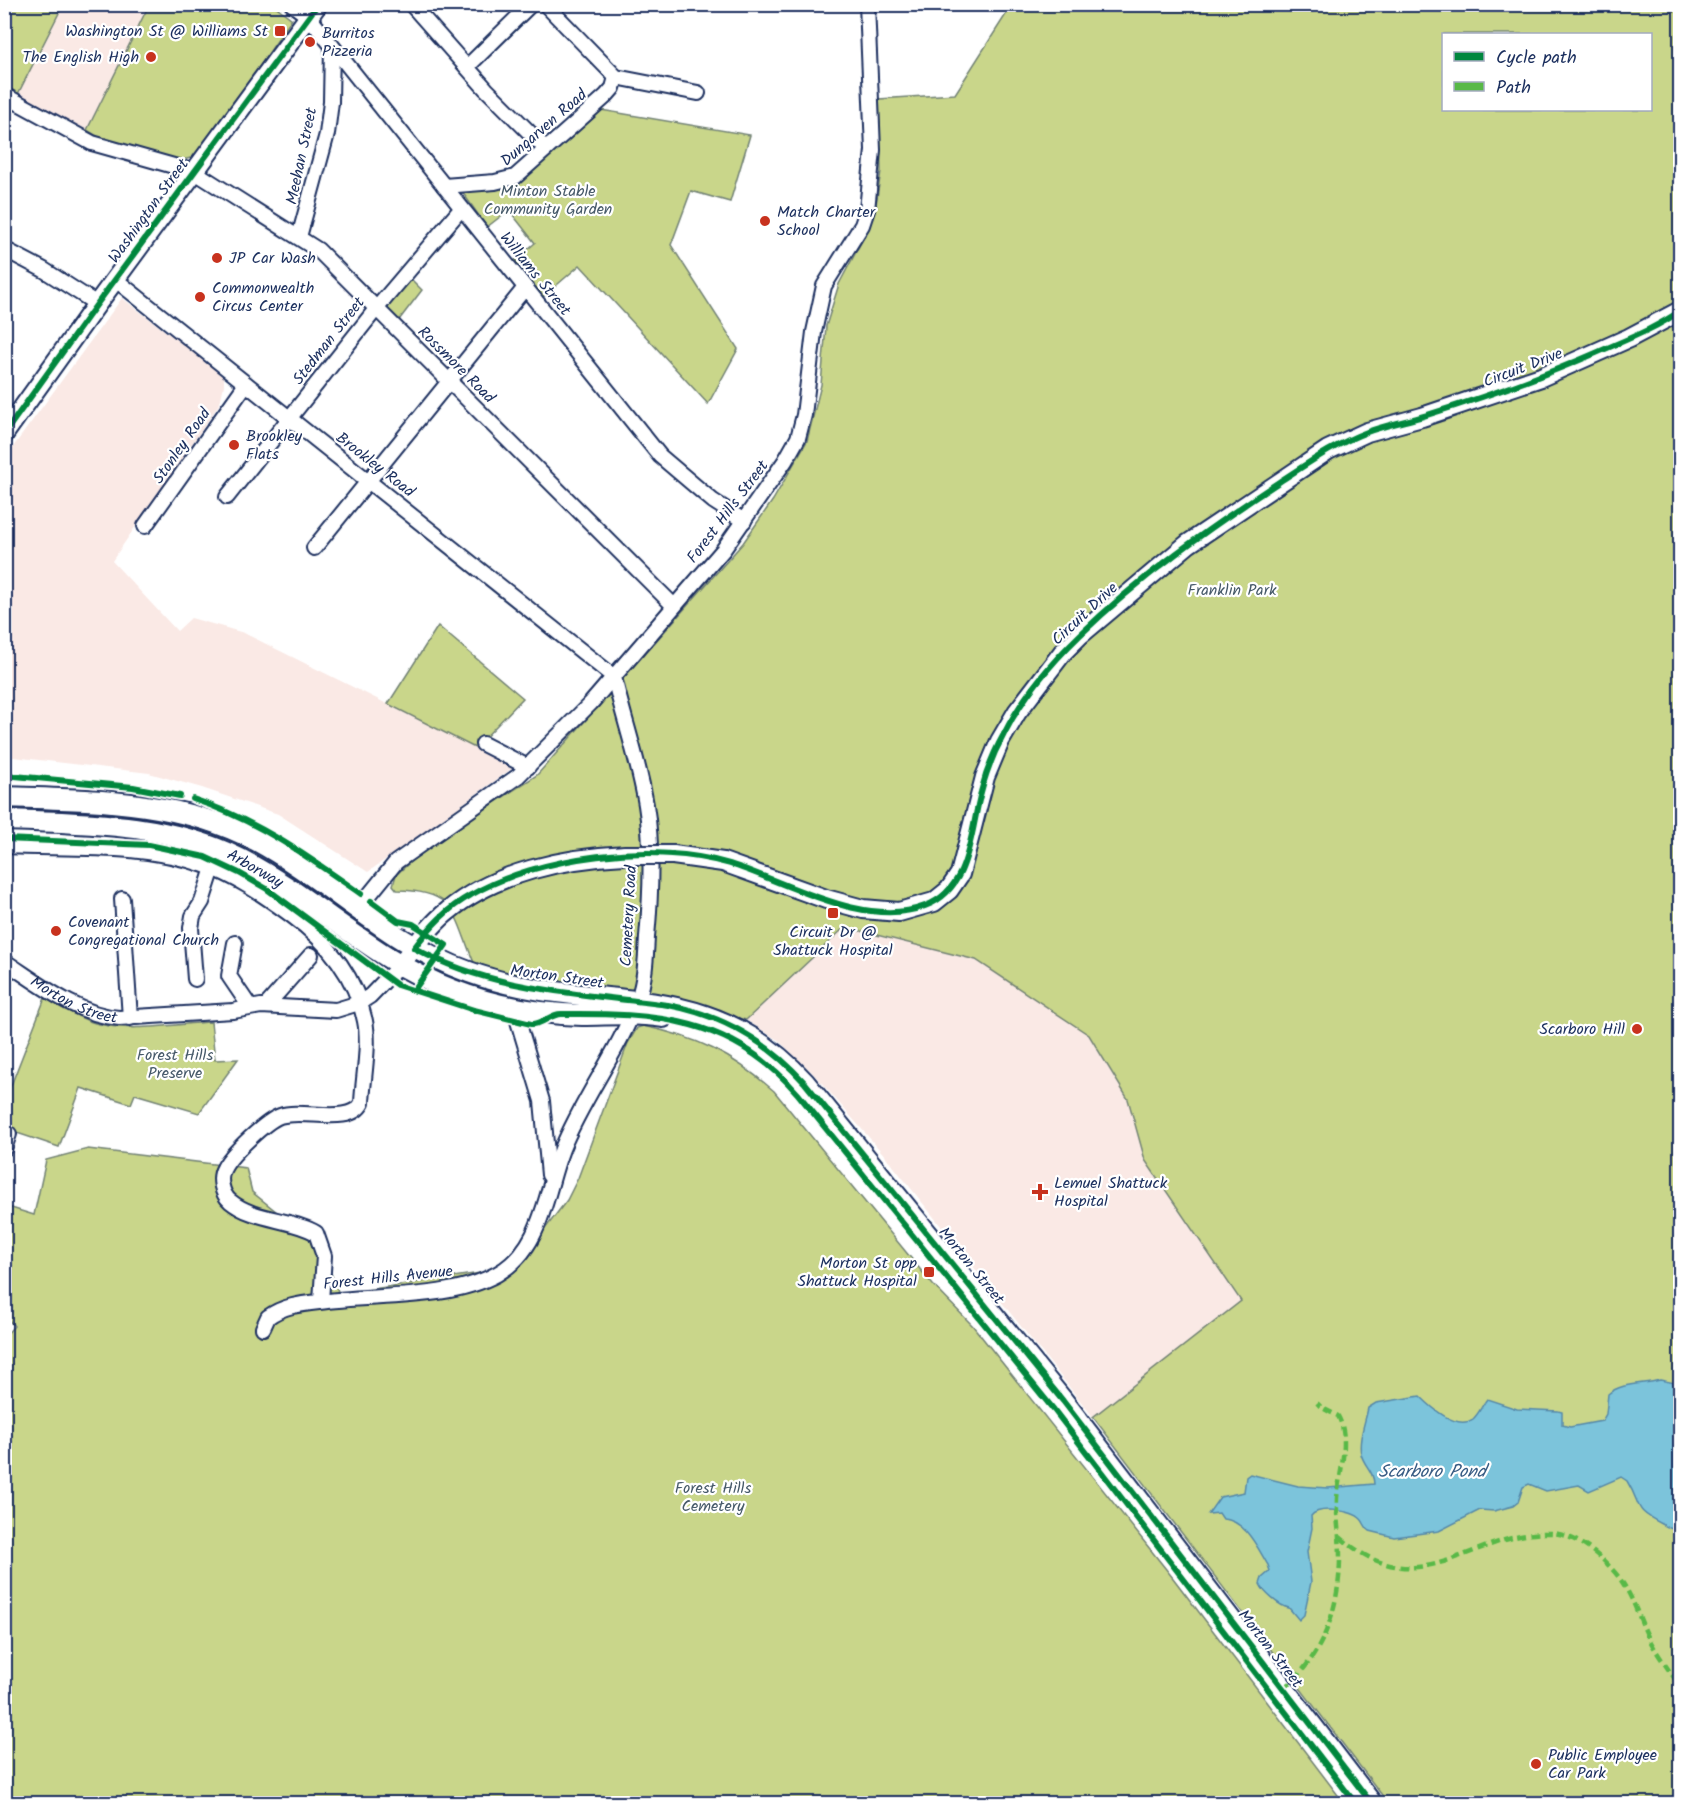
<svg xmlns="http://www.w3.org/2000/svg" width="1685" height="1808" viewBox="0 0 1685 1808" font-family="Kalam,sans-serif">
<rect width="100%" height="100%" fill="#fff"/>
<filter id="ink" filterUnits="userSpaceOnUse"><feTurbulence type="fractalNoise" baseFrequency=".0167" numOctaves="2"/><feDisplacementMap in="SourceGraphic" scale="12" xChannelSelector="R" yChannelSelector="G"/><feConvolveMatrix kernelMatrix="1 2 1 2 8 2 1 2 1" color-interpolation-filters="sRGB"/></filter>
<g filter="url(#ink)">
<!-- built -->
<g fill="#fae9e5">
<polygon points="63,5 272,5 292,20 198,156 183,160 115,147 18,94"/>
<polygon points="122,298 224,376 224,385 220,403 112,561 177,631 191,618 244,633 514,767 368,872 278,814 202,788 149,773 5,756 5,458"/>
<polygon points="844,927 976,960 1089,1035 1128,1099 1145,1160 1241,1301 1093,1417 886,1157 812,1072 778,1040 746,1020"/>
</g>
<!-- green -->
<g fill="#c9d68a" stroke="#728274" stroke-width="1.5" fill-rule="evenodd">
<path d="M1035,4L1680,5V1803H1388L1093,1417L1241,1301L1145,1160L1128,1099L1089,1035L976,960L845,927L746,1020L655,997L541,985L475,965C454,918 460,891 397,890L393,885L396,875L428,846L537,775L743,543L773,500L807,441L821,385L826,326L839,284L865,235L875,211L881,171L879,99L955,94L1012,5ZM1444,34H1650V110H1444Z"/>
<polygon points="4,5 63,5 18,94 5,87"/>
<polygon points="149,5 274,5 292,19 198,156 183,160 115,147 87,130"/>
<polygon points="601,110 750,135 730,202 691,191 671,245 738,349 708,404 580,265 543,297 515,260 535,243 509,210 487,227 460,189 529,170"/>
<polygon points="411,279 422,290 399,320 387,308"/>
<polygon points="438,626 523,698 475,748 388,704"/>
<path d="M45,998C61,1006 77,1018 95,1023C131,1033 174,1024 211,1022L215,1060L238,1059L199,1113L135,1094L131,1104L81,1088L59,1147L5,1129L4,1092L8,1093Z"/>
<path d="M643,1026C697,1037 732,1054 774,1091L933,1285L973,1326L1173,1578L1344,1803L5,1804L4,1337L14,1326L5,1316V1206L34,1215L46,1160L88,1149L246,1168L252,1192L321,1247L339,1294L487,1272L523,1258L567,1200L578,1178L628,1043L637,1028Z"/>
</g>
<!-- water -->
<path fill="#7bc4db" stroke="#5588a9" stroke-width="1.5" d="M1660,1380L1680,1384V1529C1672,1530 1669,1528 1662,1524C1631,1508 1643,1507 1627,1481L1621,1477L1589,1491L1579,1485L1546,1491L1529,1484L1523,1487L1518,1502L1513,1506L1494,1511L1480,1510L1439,1531L1394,1537L1370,1531C1364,1527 1365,1523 1361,1519C1353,1510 1318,1506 1311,1516L1312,1528L1307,1552L1311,1582L1304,1615L1299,1620L1289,1608C1279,1606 1264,1593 1260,1584L1262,1578L1270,1571L1268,1565C1257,1547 1245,1520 1223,1519L1219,1513L1208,1514L1220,1497L1244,1492L1246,1477L1250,1474L1298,1486L1328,1488L1374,1484C1374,1471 1364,1466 1361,1454C1358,1440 1365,1423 1368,1408L1376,1403L1420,1396C1430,1406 1456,1431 1473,1419C1479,1414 1482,1405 1487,1399L1517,1409L1558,1411L1562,1412V1425L1570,1427L1602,1421L1606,1414L1608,1394C1622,1382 1643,1385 1660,1380Z"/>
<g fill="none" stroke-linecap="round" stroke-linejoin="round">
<defs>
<g id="minor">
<polyline points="292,4 309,17 660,456 713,501 744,521"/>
<polyline points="411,4 486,89 546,149"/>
<polyline points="545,4 616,77 698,93"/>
<polyline points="467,67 531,4"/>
<polyline points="4,95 92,143 195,172 318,250 674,606"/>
<polyline points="444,186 495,182 515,177 606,96 613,88 616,77"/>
<polyline points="299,237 327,134 331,102 332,46"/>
<polyline points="4,249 44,270 97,304"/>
<polyline points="116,280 614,677"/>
<polyline points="227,497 376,309 461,209"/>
<polyline points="145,526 246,384"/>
<polyline points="314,548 524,289"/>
<polyline points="483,744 528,767"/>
<path d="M4,846C70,849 142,843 204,865C236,876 264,895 291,915C328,942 355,975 365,1021C370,1046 363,1078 362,1103C350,1126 303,1108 280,1116C266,1121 231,1154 224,1168C218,1178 222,1194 230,1201C254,1221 290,1218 316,1233L324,1256L321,1301"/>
<polyline points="122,899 130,1018"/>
<polyline points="357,910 396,862 518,776 591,703 723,550 785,461 798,438 804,415 814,332 824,286 862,225 867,210 873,150 867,4"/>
<polyline points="235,943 229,976 250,1007"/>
<path id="s1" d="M4,961C38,983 77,1015 119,1018L233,1011L261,1006L336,1010L359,1003L370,996L399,966"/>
<polyline points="195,979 191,928 193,916 202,902 213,868"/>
<polyline points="266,1006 311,955"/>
<polyline points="514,1008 542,1101 549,1175"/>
<polyline points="4,1149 9,1134"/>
<path d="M263,1328L268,1317C283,1306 300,1304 319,1302C374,1294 448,1301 497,1274C543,1248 545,1193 562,1149C583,1097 620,1050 638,999C645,980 646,957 647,937C651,894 653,847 646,805C639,762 624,720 614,677"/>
</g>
<g id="major">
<polyline points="4,434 97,304 318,4"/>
<polyline points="673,855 723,862 826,899 863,909 899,912 934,902 949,890 960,874 985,777 1000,741 1017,712 1063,652 1081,634 1188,544 1328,450 1367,432 1422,417 1541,377 1629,338 1680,311"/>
<path d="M399,966C415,947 429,926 448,911C495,872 565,858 625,855"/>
</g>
<g id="highway">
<path d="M4,797C91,800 179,799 257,841C331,881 388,944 469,972C593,1017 704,971 805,1083L1063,1401L1372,1804"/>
<path d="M4,820C85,823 166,822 240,859C315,898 373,960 453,990C494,1006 538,1014 582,1015C609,1015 636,1012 663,1017"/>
</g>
</defs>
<!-- minor casing -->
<use href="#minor" stroke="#1b2f5e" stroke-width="18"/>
<!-- major casing -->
<use href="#major" stroke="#1b2f5e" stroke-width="22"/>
<!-- highway casing -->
<use href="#highway" stroke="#1b2f5e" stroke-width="24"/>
<!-- minor -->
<use href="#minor" stroke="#fff" stroke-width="14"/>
<!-- major -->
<use href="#major" stroke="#fff" stroke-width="18"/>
<!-- highway -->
<use href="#highway" stroke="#fff" stroke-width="20"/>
<defs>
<polyline id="major-bridge" points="625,855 673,855"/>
</defs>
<!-- major-bridge casing -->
<use href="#major-bridge" stroke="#1b2f5e" stroke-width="22" stroke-linecap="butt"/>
<!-- major-bridge -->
<use href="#major-bridge" stroke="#fff" stroke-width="18"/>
<!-- quiet -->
<g stroke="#58b947" stroke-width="4.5" stroke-dasharray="9 4.5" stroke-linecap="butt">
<path d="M1340,1537C1421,1608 1470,1532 1550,1533C1572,1533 1597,1553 1612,1569C1628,1586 1635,1607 1644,1628C1653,1649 1667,1667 1680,1686"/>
<path d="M1283,1688C1323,1659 1340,1606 1340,1557C1340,1537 1336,1518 1337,1498C1339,1473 1351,1439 1338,1416L1322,1408L1317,1403"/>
</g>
<defs>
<g id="cycleway">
<polyline points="4,434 97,304 318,4"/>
<polyline points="4,775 133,787 180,796"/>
<path d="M193,799C257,820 307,856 361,894"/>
<path d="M4,839L149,845L205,857L239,873L267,889L397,985L474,1010L531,1024C543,1025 550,1014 561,1014C655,1013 732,1017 798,1094L1054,1410L1356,1804"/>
<polyline points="371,901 398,921 413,924 446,945 414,990"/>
<path d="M1372,1804L1063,1401L805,1083C768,1042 722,1015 668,1005C580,993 494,992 414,948C430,927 447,908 471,895C538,856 655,841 730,864C787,882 865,929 925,906C971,889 970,832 981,792C986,772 994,752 1004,734C1022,698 1051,663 1080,635C1140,577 1209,528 1279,482C1307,464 1335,444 1367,432C1386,425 1408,421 1427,415C1485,397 1541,377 1596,353C1625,340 1655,329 1680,311"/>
</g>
</defs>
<!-- cycleway casing -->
<use href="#cycleway" stroke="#fff" stroke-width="10"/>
<!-- cycleway -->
<use href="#cycleway" stroke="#00873e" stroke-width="6"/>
</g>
</g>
<!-- markers -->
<g fill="#c8321e" stroke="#fff" stroke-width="2">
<rect x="274" y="25" width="12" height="12" rx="3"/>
<circle cx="310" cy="42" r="6"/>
<circle cx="151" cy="57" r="6"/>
<circle cx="765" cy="221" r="6"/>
<circle cx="217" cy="258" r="6"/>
<circle cx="200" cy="297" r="6"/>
<circle cx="234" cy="445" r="6"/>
<rect x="827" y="907" width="12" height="12" rx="3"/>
<circle cx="56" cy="931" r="6"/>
<circle cx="1637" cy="1029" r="6"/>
<path d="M1037 1183h6v6h6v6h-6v6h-6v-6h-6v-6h6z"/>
<rect x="923" y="1266" width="12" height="12" rx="3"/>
<circle cx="1536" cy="1764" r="6"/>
</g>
<g text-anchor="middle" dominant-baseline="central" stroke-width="4.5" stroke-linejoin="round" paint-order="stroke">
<!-- poi labels -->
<g font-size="16" fill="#1b2f5e" stroke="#fff" text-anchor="start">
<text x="268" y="31" text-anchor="end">Washington St @ Williams St</text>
<text x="322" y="33">Burritos<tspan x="322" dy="18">Pizzeria</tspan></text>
<text x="139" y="57" text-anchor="end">The English High</text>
<text x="777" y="212">Match Charter<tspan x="777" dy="18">School</tspan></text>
<text x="229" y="258">JP Car Wash</text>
<text x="212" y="288">Commonwealth<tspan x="212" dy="18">Circus Center</tspan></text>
<text x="246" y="436">Brookley<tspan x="246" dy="18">Flats</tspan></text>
<text x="68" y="922">Covenant<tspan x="68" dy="18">Congregational Church</tspan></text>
<text x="833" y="932" text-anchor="middle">Circuit Dr @<tspan x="833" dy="18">Shattuck Hospital</tspan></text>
<text x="1625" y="1029" text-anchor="end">Scarboro Hill</text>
<text x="1054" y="1183">Lemuel Shattuck<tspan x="1054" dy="18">Hospital</tspan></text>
<text x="917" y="1263" text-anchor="end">Morton St opp<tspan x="917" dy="18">Shattuck Hospital</tspan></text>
<text x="1548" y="1755">Public Employee<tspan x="1548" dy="18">Car Park</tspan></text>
</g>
<!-- street labels -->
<g font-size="16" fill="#1b2f5e" stroke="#fff">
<text transform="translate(544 128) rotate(-41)">Dungarven Road</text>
<text transform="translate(302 156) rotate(-78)">Meehan Street</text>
<text transform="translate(149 211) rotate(-54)">Washington Street</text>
<text transform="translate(535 274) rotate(51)">Williams Street</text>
<text transform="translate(329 341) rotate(-52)">Stedman Street</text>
<text transform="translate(456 365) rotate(45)">Rossmore Road</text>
<text transform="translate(1523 368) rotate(-21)">Circuit Drive</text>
<text transform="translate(182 446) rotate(-55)">Stonley Road</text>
<text transform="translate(375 465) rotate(38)">Brookley Road</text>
<text transform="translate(728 512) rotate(-53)">Forest Hills Street</text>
<text transform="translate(1085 614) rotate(-43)">Circuit Drive</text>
<text transform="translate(255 869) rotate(30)">Arborway</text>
<text transform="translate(629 916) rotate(-87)">Cemetery Road</text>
<text transform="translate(557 977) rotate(8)">Morton Street</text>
<text stroke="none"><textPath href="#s1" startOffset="81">Morton Street</textPath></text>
<text transform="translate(971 1266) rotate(51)">Morton Street</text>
<text transform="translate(388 1278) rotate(-6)">Forest Hills Avenue</text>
<text transform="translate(1270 1649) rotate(52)">Morton Street</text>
</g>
<!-- park labels -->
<g font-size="16" fill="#465969" stroke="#fff">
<text x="548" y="191">Minton Stable<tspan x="548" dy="18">Community Garden</tspan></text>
<text x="1232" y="590">Franklin Park</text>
<text x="175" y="1055">Forest Hills<tspan x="175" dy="18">Preserve</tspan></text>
<text x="713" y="1488">Forest Hills<tspan x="713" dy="18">Cemetery</tspan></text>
</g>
<!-- water labels -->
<g font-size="18" font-style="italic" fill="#385c84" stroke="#fff">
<text x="1432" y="1472">Scarboro Pond</text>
</g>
</g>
<!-- margin -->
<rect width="1685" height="1808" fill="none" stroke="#fff" stroke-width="24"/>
<rect x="12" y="12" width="1661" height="1784" fill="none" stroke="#1b2f5e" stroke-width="2" filter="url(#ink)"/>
<!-- legend -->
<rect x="1442" y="33" width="210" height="78" fill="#ffffff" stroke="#a4acbf" stroke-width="1.5"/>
<rect x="1454" y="52" width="30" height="9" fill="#00873e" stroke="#a4acbf" stroke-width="1.5"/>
<text x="1496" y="63" font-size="18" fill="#1b2f5e">Cycle path</text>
<rect x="1454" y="82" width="30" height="9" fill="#58b947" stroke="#a4acbf" stroke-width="1.5"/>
<text x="1496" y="93" font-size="18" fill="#1b2f5e">Path</text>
</svg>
